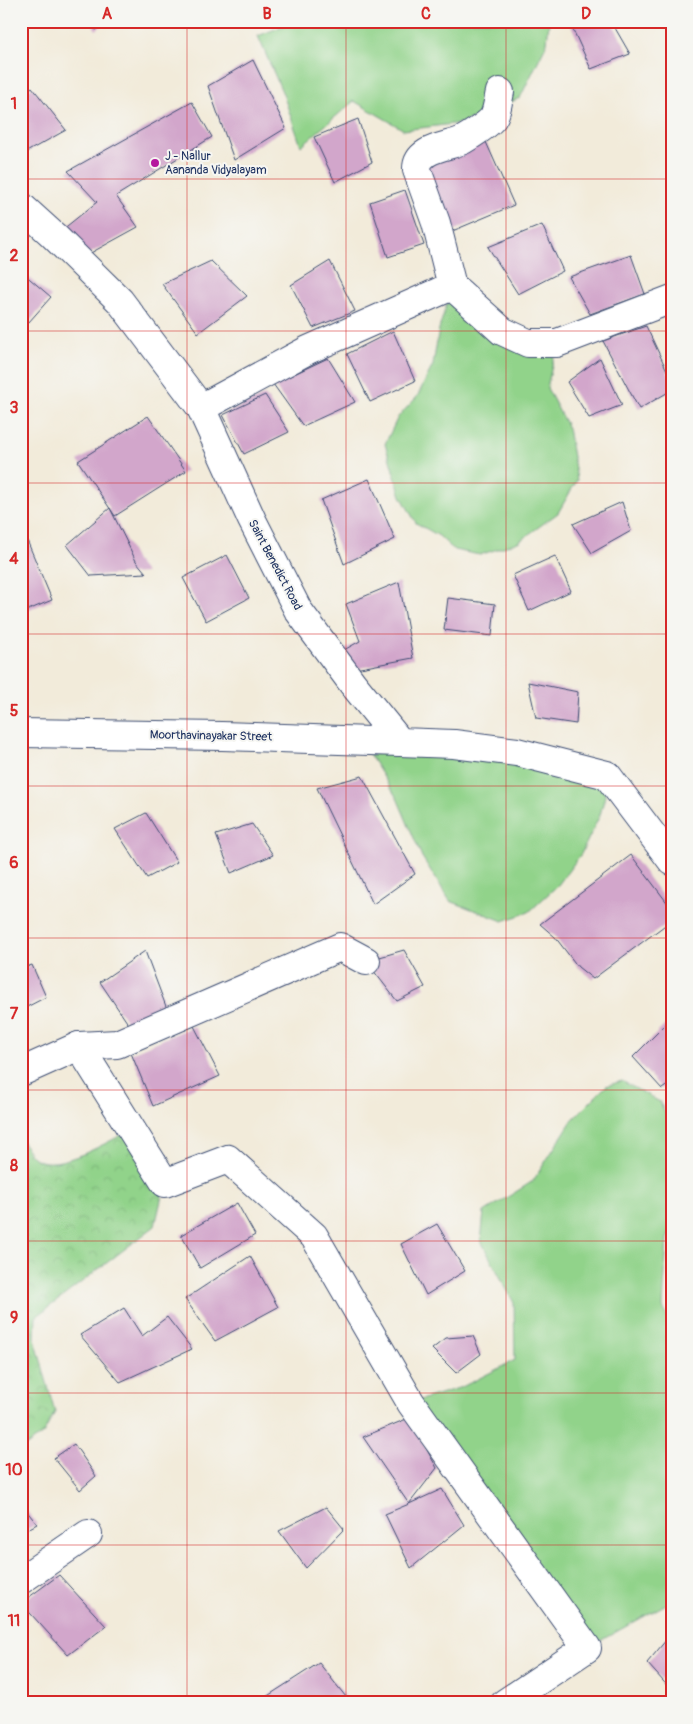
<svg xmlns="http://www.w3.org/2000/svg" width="693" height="1724" viewBox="0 0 693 1724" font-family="Pangolin,sans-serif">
<defs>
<pattern id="park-crowns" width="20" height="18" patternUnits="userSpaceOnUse" patternTransform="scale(1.25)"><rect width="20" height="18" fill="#91d38a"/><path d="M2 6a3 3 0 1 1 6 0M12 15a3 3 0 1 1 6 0" fill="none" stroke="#7cb57a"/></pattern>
</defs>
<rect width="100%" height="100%" fill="#f6f6f2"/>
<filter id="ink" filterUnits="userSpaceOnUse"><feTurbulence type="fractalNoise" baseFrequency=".02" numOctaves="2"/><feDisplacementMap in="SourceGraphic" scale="10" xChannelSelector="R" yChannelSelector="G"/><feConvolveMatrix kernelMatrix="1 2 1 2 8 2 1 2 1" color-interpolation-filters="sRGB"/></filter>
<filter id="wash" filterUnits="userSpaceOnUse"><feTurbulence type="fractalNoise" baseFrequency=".0096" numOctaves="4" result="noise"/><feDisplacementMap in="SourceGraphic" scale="20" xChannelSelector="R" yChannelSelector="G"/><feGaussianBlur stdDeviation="1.12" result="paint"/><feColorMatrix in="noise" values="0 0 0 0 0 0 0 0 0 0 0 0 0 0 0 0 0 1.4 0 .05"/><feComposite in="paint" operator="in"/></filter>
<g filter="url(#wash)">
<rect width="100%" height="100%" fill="#f2ebda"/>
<!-- grass -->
<g fill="#91d38a" stroke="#568174">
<polygon points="295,21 549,21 547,43 520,98 461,123 404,130 354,101 301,146 283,94 258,36"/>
<polygon points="451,290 502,331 557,343 547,388 568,428 577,480 558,513 518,542 480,555 454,550 439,536 416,523 401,496 385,444 398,417 417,397 433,365 439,329"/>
<polygon points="361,741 604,774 605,796 600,815 581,854 558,885 529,912 503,921 450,901 422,857 397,798"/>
<polygon points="622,1081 660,1102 672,1129 672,1227 667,1239 663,1307 672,1328 672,1601 587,1648 411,1403 462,1387 515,1360 514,1303 481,1241 484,1212 533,1181 573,1119 606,1086"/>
</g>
<!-- park -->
<path fill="url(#park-crowns)" stroke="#568174" d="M133,1129L165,1183L155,1226L36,1317L35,1339L55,1412L43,1434L21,1450V1138C25,1145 28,1154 34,1158C58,1174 110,1140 133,1129Z"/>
<g id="blocks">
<!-- building -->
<g fill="#d2a6cb">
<polygon points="91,21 108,21 96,30"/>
<polygon points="569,21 611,21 630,54 591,69"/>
<polygon points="253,60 286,128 234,160 208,86"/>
<polygon points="32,87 66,130 21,155 21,95"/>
<polygon points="192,102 212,137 116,196 138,227 87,255 62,230 97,202 68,171"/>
<polygon points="358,119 372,162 335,182 314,137"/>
<polygon points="486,142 514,205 450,232 423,168"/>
<polygon points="405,190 424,245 388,257 370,202"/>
<polygon points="542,225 563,271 518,294 488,247"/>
<polygon points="631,255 645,294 590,314 569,277"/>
<polygon points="211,261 247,296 198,333 162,284"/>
<polygon points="330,261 355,311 313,328 291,285"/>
<polygon points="23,273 51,297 21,331 21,275"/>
<polygon points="646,326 672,381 672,390 639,409 603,341"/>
<polygon points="393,331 415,381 370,402 347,354"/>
<polygon points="328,358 355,402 303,426 273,384"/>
<polygon points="600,358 622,405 589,418 567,382"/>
<polygon points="265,395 289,432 244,454 223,415"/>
<polygon points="148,416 186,471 115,516 78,461"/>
<polygon points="369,479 395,539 344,564 321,500"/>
<polygon points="622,502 631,531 592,553 573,524"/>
<polygon points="110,508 136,561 146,573 91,576 67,545"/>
<polygon points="21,526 52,600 21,613"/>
<polygon points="227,555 249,598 206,621 183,578"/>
<polygon points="555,556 571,591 529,611 513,575"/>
<polygon points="399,582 413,658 355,669 344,650 360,641 346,604"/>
<polygon points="448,598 495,604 492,636 444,630"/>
<polygon points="528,682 578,692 576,724 536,718"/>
<polygon points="362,776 415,874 373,904 317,788"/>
<polygon points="146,813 177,862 147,878 115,829"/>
<polygon points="252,824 273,855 231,873 216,835"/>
<polygon points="631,855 672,909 672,920 593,979 578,967 555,937 540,924"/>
<polygon points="404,950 425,987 397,1001 366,961"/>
<polygon points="145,951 170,1017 135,1034 100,982"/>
<polygon points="32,965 46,997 21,1010 21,969"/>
<polygon points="672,1018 672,1082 662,1089 633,1057"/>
<polygon points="194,1026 220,1076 153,1106 131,1053"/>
<polygon points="237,1203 255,1235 200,1268 181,1235"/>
<polygon points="437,1224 465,1271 426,1295 401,1244"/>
<polygon points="250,1256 278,1307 215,1341 185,1299"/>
<polygon points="124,1308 142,1336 167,1317 192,1349 120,1382 80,1335"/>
<polygon points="473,1336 481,1354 456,1373 432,1349 446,1338"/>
<polygon points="409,1418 437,1468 409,1504 442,1489 464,1525 411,1568 385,1514 409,1504 363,1437"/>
<polygon points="74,1444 96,1476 80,1490 54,1458"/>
<polygon points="21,1504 37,1524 24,1531 21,1529"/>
<polygon points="326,1507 344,1529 306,1568 279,1531"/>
<polygon points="59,1575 106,1626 68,1655 21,1603"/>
<polygon points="672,1633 672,1691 647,1663"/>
<polygon points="319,1663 346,1697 339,1703 269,1703 266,1697"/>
</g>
</g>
</g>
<g filter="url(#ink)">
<use href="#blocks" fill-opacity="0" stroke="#3b4b71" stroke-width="1"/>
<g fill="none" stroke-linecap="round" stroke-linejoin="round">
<defs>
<g id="minor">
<polyline points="21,206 53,235 120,301 201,408 252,520 298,610 353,684 400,742 454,744 517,752 607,775 672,861"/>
<path d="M452,286L436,223L417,170C416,148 448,147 463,140C470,136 487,125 492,119C497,113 498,100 500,92"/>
<polyline points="201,408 308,350 452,286 502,331 528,343 557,343 672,299"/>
<polyline points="21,733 222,736 400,742"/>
<polyline points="79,1046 117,1044 340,947 366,961"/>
<polyline points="21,1072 79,1046 165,1183 228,1159 314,1236 411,1403 587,1648 505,1703"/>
<polyline points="21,1580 88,1534"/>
</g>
</defs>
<!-- minor casing -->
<use href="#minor" stroke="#3b4b71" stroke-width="30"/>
<!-- minor -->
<use href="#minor" stroke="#fff" stroke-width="28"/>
</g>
</g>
<!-- grid -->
<path fill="none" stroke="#d62828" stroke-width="1" stroke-opacity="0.55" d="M187,21V1703M346,21V1703M506,21V1703M21,179H672M21,331H672M21,483H672M21,634H672M21,786H672M21,938H672M21,1090H672M21,1241H672M21,1393H672M21,1545H672"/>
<!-- markers -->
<circle fill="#b5179e" stroke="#f6f6f2" stroke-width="2" cx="155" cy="163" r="5"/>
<g text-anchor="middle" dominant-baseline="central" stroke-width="4" stroke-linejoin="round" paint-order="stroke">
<!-- poi labels -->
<g font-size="12" fill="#1b2f5e" stroke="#f6f6f2" text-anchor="start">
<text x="165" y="156">J - Nallur<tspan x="165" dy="14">Aananda Vidyalayam</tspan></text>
</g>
<!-- street labels -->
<g font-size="12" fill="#1b2f5e" stroke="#f6f6f2">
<text transform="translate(275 565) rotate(62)">Saint Benedict Road</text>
<text transform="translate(211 736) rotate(1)">Moorthavinayakar Street</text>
</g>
</g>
<!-- margin -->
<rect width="693" height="1724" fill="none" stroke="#f6f6f2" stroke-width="55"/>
<rect x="28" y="28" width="638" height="1668" fill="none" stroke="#d62828" stroke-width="2"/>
<g font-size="16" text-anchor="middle" font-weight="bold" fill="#d62828">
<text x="107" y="19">A</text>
<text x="267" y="19">B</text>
<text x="426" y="19">C</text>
<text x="586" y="19">D</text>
<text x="14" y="109">1</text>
<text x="14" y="261">2</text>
<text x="14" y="413">3</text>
<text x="14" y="564">4</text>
<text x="14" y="716">5</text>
<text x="14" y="868">6</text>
<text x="14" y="1019">7</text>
<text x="14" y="1171">8</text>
<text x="14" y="1323">9</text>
<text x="14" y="1475">10</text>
<text x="14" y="1626">11</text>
</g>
</svg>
